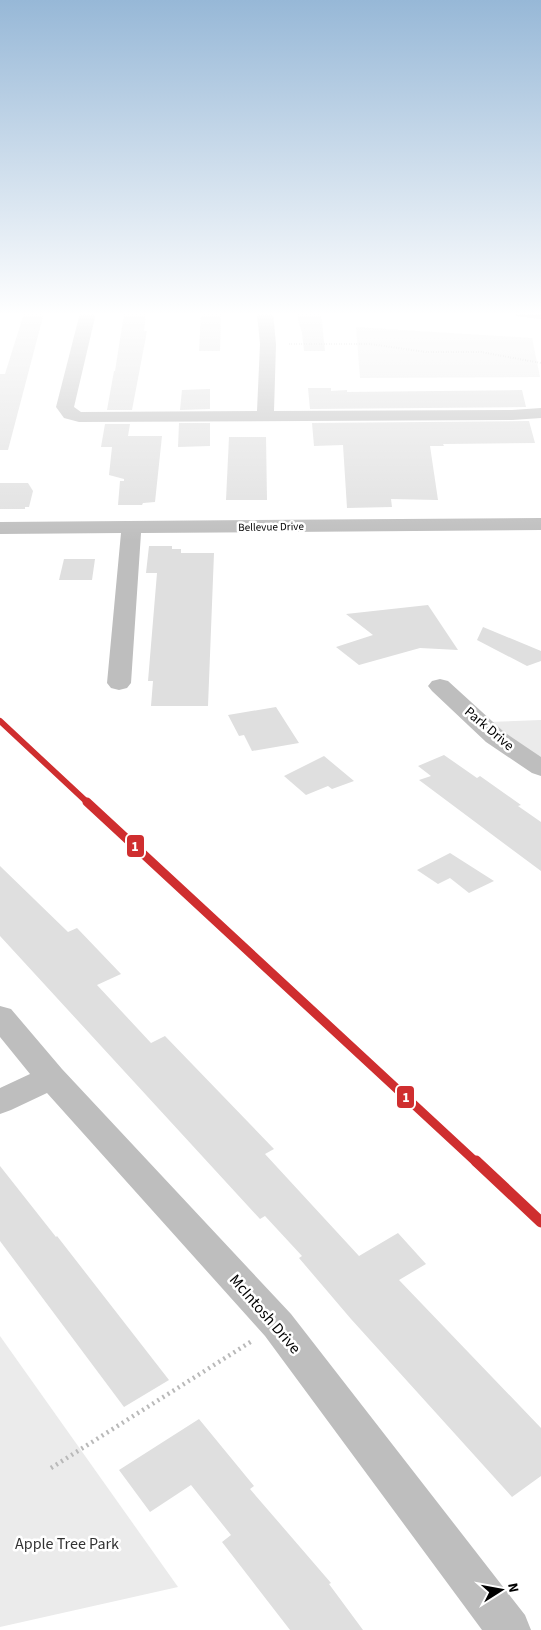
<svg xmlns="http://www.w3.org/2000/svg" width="541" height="1630" viewBox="0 0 541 1630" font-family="'Source Sans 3',sans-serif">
<rect width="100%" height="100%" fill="#fff"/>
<!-- green -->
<g fill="#ebebeb">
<polygon points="356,327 532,338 540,377 360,378"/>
<polygon points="541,720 541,759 486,722"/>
<polygon points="0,1336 178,1587 0,1627"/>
</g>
<!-- building -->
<g fill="#dfdfdf">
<polygon points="24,313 44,313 8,450 0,450 0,374 5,374"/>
<polygon points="201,313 221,313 220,351 199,351"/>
<polygon points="296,313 321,313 325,351 304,351 302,333"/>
<polygon points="124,314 146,314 144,331 147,331 132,410 107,410 114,371 115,371"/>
<polygon points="308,388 331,388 331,391 347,390 347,392 522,390 526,407 310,409"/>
<polygon points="210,389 210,409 180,410 182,390"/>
<polygon points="529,421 535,443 443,444 444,446 430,446 438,500 391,499 392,507 347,508 343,445 314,446 312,423"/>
<polygon points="179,423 210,423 210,446 178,447"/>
<polygon points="105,424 130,424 128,436 162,436 155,502 143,503 142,505 118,505 120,481 124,481 124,479 109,475 112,447 101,447"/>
<polygon points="229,437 266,437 267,500 226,500"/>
<polygon points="0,483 28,483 33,491 29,507 25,507 25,509 0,509"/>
<polygon points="149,546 172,546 172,549 181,549 181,553 214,553 208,706 151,706 153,681 148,681 157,573 146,573"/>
<polygon points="64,559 95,559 92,580 59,580"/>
<polygon points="428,605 458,650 420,648 359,665 336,647 373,635 346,614"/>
<polygon points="483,627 541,651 541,661 527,666 477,640"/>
<polygon points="276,707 299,743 252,751 244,735 239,736 228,715"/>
<polygon points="444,755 477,778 480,776 521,805 518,806 541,822 541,871 419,780 431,776 418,766"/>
<polygon points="324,756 354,781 332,789 328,786 306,795 284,776"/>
<polygon points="450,853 494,881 469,893 450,878 438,884 417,870"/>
<polygon points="0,866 68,932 77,928 121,974 97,985 151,1043 165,1036 274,1149 265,1154 359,1256 398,1233 426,1264 399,1280 541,1428 541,1476 512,1497 351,1319 299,1258 302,1256 265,1216 260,1219 0,936"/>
<polygon points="0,1166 56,1237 57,1236 169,1380 124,1407 0,1241"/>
<polygon points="199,1419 254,1486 250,1489 331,1583 329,1584 363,1630 290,1630 222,1542 231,1535 191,1485 150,1512 119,1470"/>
</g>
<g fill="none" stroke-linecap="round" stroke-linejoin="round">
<!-- path-far1 -->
<polyline stroke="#b9b9b9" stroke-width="2" stroke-dasharray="0.5 2" stroke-linecap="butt" points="289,344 370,344 426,352 481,352 541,363"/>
<!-- path -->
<polyline stroke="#b9b9b9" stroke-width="4.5" stroke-dasharray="2 4" stroke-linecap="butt" points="51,1468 252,1341"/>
<!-- street -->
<g fill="#bebebe" fill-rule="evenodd">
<polygon points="80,313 96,313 74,407 81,412 257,411 260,344 257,313 273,313 276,344 274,411 512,410 541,408 541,418 512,420 79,422 64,418 56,407"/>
<polygon points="541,518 541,530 141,533 131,683 127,688 119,690 111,688 107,683 121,533 0,534 0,522"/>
<polygon points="440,679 448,681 504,732 541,757 541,776 532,773 486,742 432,691 428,686 432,681"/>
<polygon points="0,1006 11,1009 62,1069 291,1314 525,1615 531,1630 482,1630 265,1336 47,1093 11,1110 0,1114 0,1088 30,1074 0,1037"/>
</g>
<!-- secondary -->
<polygon fill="#b8b8b8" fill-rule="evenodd" points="514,313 541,313 541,319 516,316"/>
<defs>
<polyline id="rail-1-far2" points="0,721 88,803"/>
<polyline id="rail-1-far1" points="87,802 477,1163"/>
<polyline id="rail-1" points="476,1161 541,1222"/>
</defs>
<!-- rail-1-far2 casing -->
<use href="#rail-1-far2" stroke="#fff" stroke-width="9"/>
<!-- rail-1-far1 casing -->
<use href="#rail-1-far1" stroke="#fff" stroke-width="12"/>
<!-- rail-1 casing -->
<use href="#rail-1" stroke="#fff" stroke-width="15"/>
<!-- rail-1-far2 -->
<use href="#rail-1-far2" stroke="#cf2e2f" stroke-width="6"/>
<!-- rail-1-far1 -->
<use href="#rail-1-far1" stroke="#cf2e2f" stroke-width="9"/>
<!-- rail-1 -->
<use href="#rail-1" stroke="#cf2e2f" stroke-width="11"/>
</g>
<!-- sky -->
<linearGradient id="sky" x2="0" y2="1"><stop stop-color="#97b8d7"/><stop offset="0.58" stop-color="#fff"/><stop offset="1" stop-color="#fff" stop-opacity="0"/></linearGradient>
<rect width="541" height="541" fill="url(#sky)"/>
<g text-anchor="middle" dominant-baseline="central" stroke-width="5" stroke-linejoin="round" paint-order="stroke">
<!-- far-street labels -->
<g font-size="11" fill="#000" stroke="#fff">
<text transform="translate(271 527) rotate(-1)">Bellevue Drive</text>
</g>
<!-- street labels -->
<g font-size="14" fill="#000" stroke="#fff">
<text transform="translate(489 729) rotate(40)">Park Drive</text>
</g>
<!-- near-street labels -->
<g font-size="16" fill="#000" stroke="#fff">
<text transform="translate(265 1314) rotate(49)">McIntosh Drive</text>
</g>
<!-- near-park labels -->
<g font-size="16" fill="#323232" stroke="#fff">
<text x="67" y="1544">Apple Tree Park</text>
</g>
</g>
<g stroke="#fff" stroke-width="2">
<rect x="126" y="834" width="19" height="24" rx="5" fill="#cf2e2f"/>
<rect x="396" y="1085" width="19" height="24" rx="5" fill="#cf2e2f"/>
</g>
<g font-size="14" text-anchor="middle" font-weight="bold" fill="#fff">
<text x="135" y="851">1</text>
<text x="406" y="1102">1</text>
</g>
<!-- north arrow -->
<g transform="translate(501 1590) rotate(79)" stroke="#ffffff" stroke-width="4" paint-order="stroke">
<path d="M0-4L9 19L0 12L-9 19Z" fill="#000000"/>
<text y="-8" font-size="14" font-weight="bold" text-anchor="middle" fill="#000000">N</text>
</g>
</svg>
